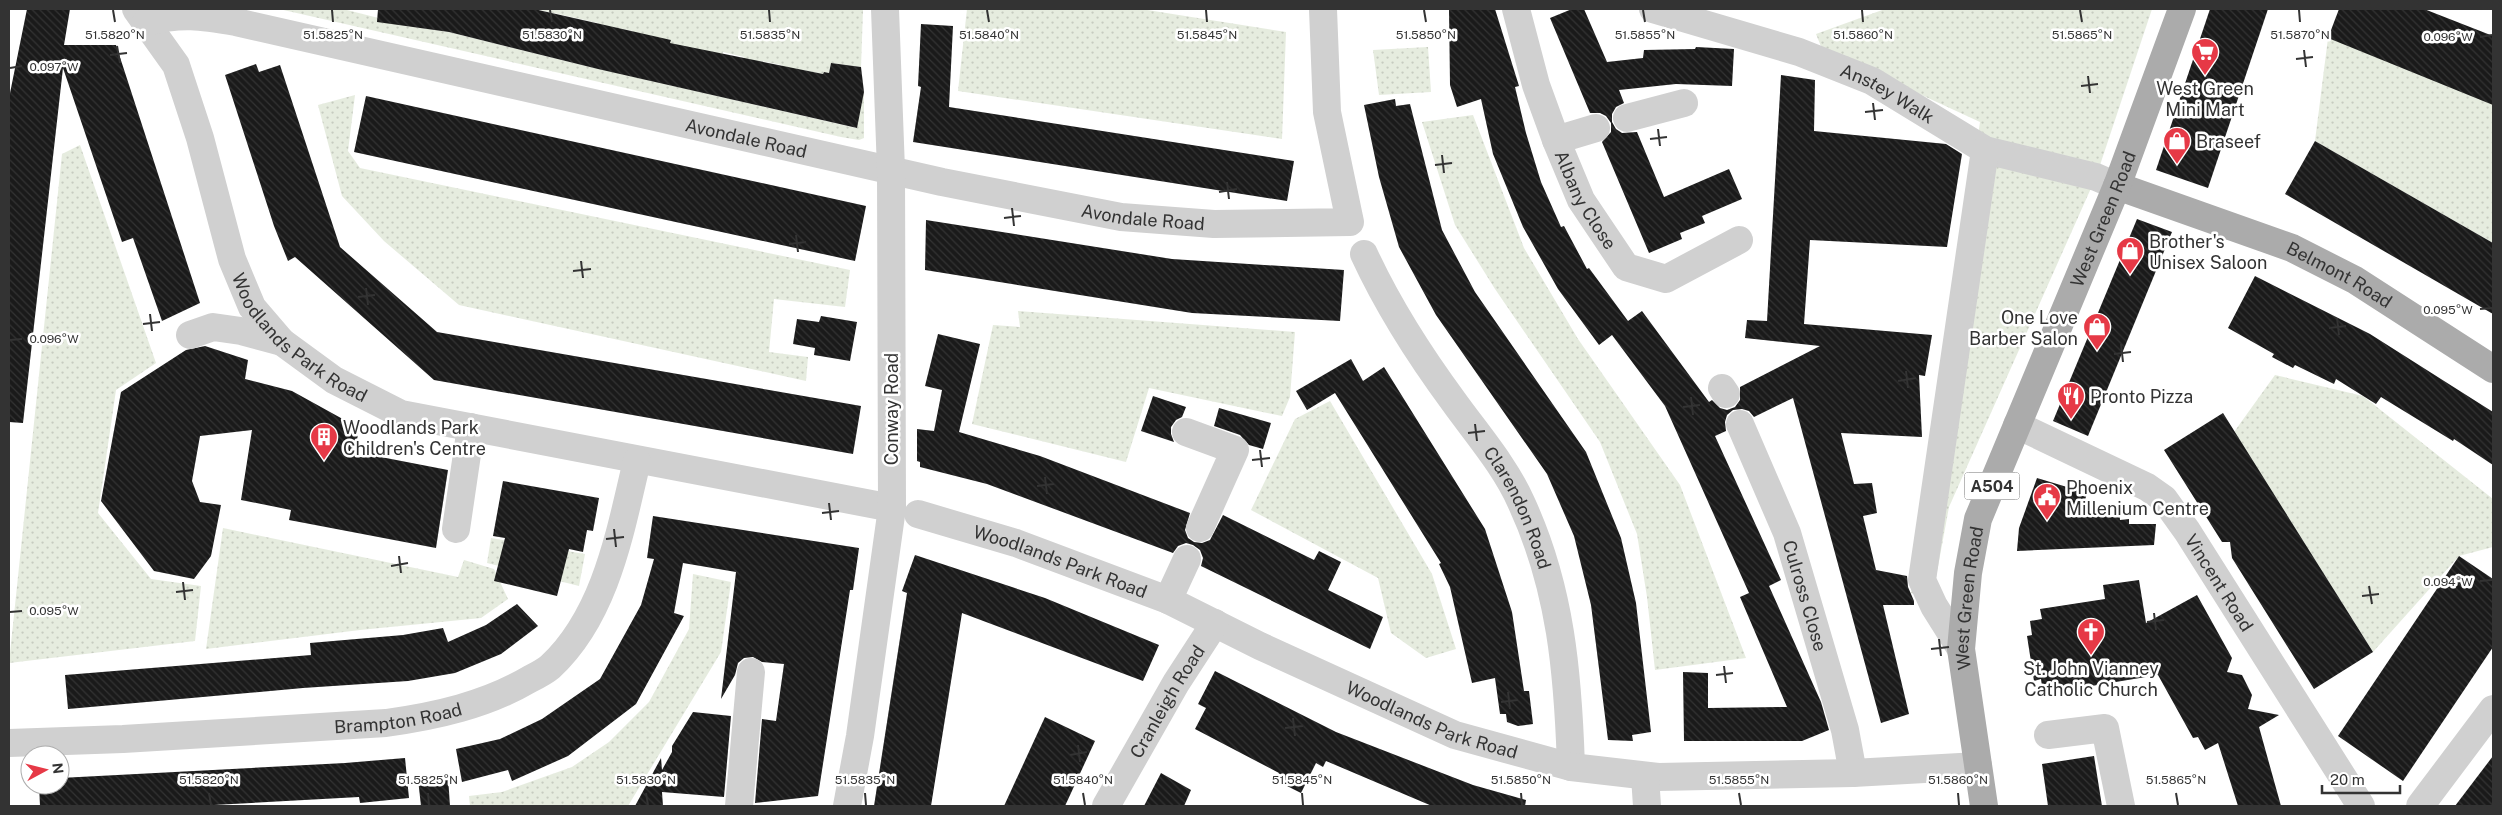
<svg xmlns="http://www.w3.org/2000/svg" width="2502" height="815" viewBox="0 0 2502 815" font-family="'Public Sans',sans-serif">
<defs>
<pattern id="green-dots" width="8" height="8" patternUnits="userSpaceOnUse" patternTransform="scale(1.25)"><rect width="8" height="8" fill="#e6ecdf"/><path d="M2 2h.1M6 6h.1" fill="none" stroke="#c6cbc0" stroke-width="1.8" stroke-linecap="round"/></pattern>
<pattern id="building-back-hatch" width="6" height="6" patternUnits="userSpaceOnUse" patternTransform="scale(1.25)"><rect width="6" height="6" fill="#1a1a1a"/><path d="M-1 5l2 2M0 0l6 6M5-1l2 2" fill="none" stroke="#333"/></pattern>
</defs>
<rect width="100%" height="100%" fill="#fff"/>
<!-- green -->
<g fill="url(#green-dots)">
<polygon points="279,9 343,9 410,26 449,32 578,64 856,128 864,92 864,138 859,140 841,137"/>
<polygon points="524,9 855,9 863,10 861,67 831,63 829,73 824,72 823,74 797,69 794,80 780,77 782,65 760,61 758,72 742,68 744,57 723,52 720,64 668,51 670,40 650,36 631,43 633,31 612,27 596,35 598,23 540,10 522,18"/>
<polygon points="967,9 1141,9 1286,32 1282,139 958,91"/>
<polygon points="1885,9 2152,9 2096,177 1949,507 1932,599 1911,593 1980,122 1822,49 1816,34"/>
<polygon points="2328,38 2493,94 2493,243 2315,141"/>
<polygon points="1428,47 1431,92 1379,95 1373,50"/>
<polygon points="355,95 348,151 360,168 850,270 845,307 774,299 769,352 808,357 806,381 459,305 384,241 342,196 318,105"/>
<polygon points="1473,115 1524,248 1578,339 1680,485 1746,658 1655,670 1647,597 1637,534 1600,442 1495,289 1455,225 1422,122"/>
<polygon points="80,145 156,363 116,390 98,513 151,579 201,586 195,641 9,663 62,154"/>
<polygon points="1018,311 1295,332 1290,397 1282,416 1149,388 1126,462 972,424 993,325 1020,327"/>
<polygon points="2275,375 2363,396 2493,499 2493,547 2459,556 2373,652 2234,432"/>
<polygon points="1330,401 1432,574 1456,649 1426,658 1391,633 1378,578 1251,510 1295,419"/>
<polygon points="223,528 458,577 464,560 494,569 508,599 481,618 360,630 206,649"/>
<polygon points="491,538 585,554 579,586 487,563"/>
<polygon points="693,574 731,582 721,652 628,806 470,806 469,796 502,792 572,767 609,742 649,702 689,629"/>
</g>
<!-- building -->
<g fill="url(#building-back-hatch)">
<polygon points="27,9 70,9 64,45 116,45 200,303 162,321 133,238 122,242 63,68 23,423 9,422 9,98"/>
<polygon points="378,9 534,9 671,40 670,43 823,74 824,72 829,73 831,63 861,67 864,92 857,128 598,69 449,32 377,22"/>
<polygon points="1449,9 1495,9 1519,86 1515,87 1526,133 1541,182 1561,227 1564,226 1587,269 1589,268 1628,321 1642,311 1709,402 1712,400 1720,408 1727,410 1735,407 1740,400 1740,387 1820,346 1745,338 1747,320 1767,321 1781,75 1815,80 1814,131 1946,144 1962,154 1947,247 1810,240 1804,324 1932,335 1925,376 1919,375 1922,437 1841,433 1854,484 1872,483 1877,513 1863,516 1876,570 1907,576 1908,587 1914,601 1914,605 1883,605 1909,714 1881,723 1793,398 1754,417 1749,411 1742,409 1733,410 1727,415 1725,422 1726,431 1715,436 1781,580 1769,586 1821,702 1829,730 1802,741 1684,741 1683,672 1708,673 1708,708 1787,707 1740,597 1749,593 1665,406 1612,335 1599,345 1558,289 1523,227 1493,154 1481,99 1457,107 1450,85"/>
<polygon points="1572,9 1584,9 1607,62 1643,58 1644,50 1695,49 1696,47 1734,49 1732,86 1676,84 1619,90 1624,103 1616,107 1612,114 1612,122 1616,129 1622,133 1637,132 1664,197 1729,169 1742,199 1702,216 1705,223 1680,233 1682,239 1649,253 1602,142 1611,132 1611,123 1606,116 1600,113 1590,113 1550,18"/>
<polygon points="2210,9 2268,9 2208,188 2156,170"/>
<polygon points="2339,9 2424,9 2493,36 2493,105 2328,38"/>
<polygon points="921,24 953,26 949,107 1294,161 1287,201 913,142 921,87 918,86"/>
<polygon points="256,64 259,72 280,65 340,247 437,332 861,406 853,454 434,380 295,257 288,261 274,226 225,75"/>
<polygon points="366,96 866,206 855,261 354,152"/>
<polygon points="1395,99 1396,106 1410,104 1442,230 1475,292 1586,452 1621,538 1636,603 1651,732 1632,735 1633,741 1608,740 1591,605 1574,536 1547,474 1436,315 1399,247 1379,177 1364,105"/>
<polygon points="2315,141 2493,243 2493,314 2285,194"/>
<polygon points="2137,219 2172,232 2088,436 2053,421"/>
<polygon points="926,220 1172,259 1344,270 1340,321 1192,313 925,270"/>
<polygon points="2255,276 2370,334 2493,412 2493,465 2454,439 2453,441 2381,397 2376,404 2336,379 2334,384 2295,365 2293,368 2272,357 2274,354 2228,328"/>
<polygon points="821,316 857,322 850,361 814,355 815,348 793,344 797,319 819,322"/>
<polygon points="938,334 980,344 959,432 1040,456 1190,513 1185,530 1188,538 1194,542 1202,543 1210,540 1223,515 1314,560 1319,551 1341,562 1328,590 1383,617 1370,649 1201,566 1203,558 1200,550 1193,545 1186,543 1178,546 1173,553 987,484 920,467 920,462 917,461 917,429 934,431 942,390 925,386"/>
<polygon points="205,346 248,360 245,379 292,391 359,428 355,452 448,470 436,548 289,520 291,510 241,500 252,430 200,436 192,481 200,502 221,505 211,556 194,579 154,571 101,501 121,392 186,350"/>
<polygon points="1351,359 1363,381 1384,367 1485,529 1512,612 1524,691 1529,691 1533,724 1518,726 1507,722 1506,714 1500,714 1495,678 1472,683 1450,587 1439,564 1441,563 1335,393 1307,410 1296,391"/>
<polygon points="1153,396 1186,407 1182,417 1176,420 1171,427 1171,434 1174,442 1141,431"/>
<polygon points="1219,408 1271,423 1263,449 1249,445 1240,435 1214,426"/>
<polygon points="2223,413 2373,652 2314,689 2232,558 2230,542 2222,542 2164,450"/>
<polygon points="2037,478 2087,493 2082,511 2119,509 2120,520 2129,519 2129,524 2156,524 2154,545 2017,551 2019,528"/>
<polygon points="503,481 599,498 593,531 587,530 583,552 569,549 557,596 494,581 505,538 493,536"/>
<polygon points="653,516 859,548 853,590 850,590 818,796 755,803 762,719 776,721 784,664 762,662 753,657 744,658 738,663 735,675 721,699 736,572 683,563 674,613 684,616 636,704 568,756 512,781 508,770 462,782 456,749 500,739 542,719 600,679 641,605 654,559 647,558"/>
<polygon points="915,555 1045,598 1159,645 1143,681 962,613 931,806 874,806 907,593 902,591"/>
<polygon points="2459,556 2493,579 2493,647 2403,781 2338,736"/>
<polygon points="2139,580 2146,623 2197,595 2232,658 2227,672 2242,675 2252,695 2248,709 2279,715 2259,727 2281,806 2238,806 2218,743 2205,750 2198,737 2193,738 2158,675 2043,694 2041,679 2034,681 2027,636 2032,635 2030,621 2042,619 2040,609 2105,599 2103,585"/>
<polygon points="517,604 538,626 501,654 455,673 408,681 303,688 68,709 65,675 311,655 310,643 403,635 443,628 448,642 486,625"/>
<polygon points="1215,671 1336,732 1473,785 1526,800 1525,806 1432,806 1326,761 1323,767 1316,763 1301,793 1275,780 1279,773 1195,729 1206,708 1198,704"/>
<polygon points="693,712 731,716 724,797 662,792 663,806 635,806 661,758 662,770 672,752 672,746"/>
<polygon points="1045,717 1095,741 1065,806 1004,806"/>
<polygon points="2094,756 2102,806 2048,806 2042,764"/>
<polygon points="2493,756 2493,806 2455,806"/>
<polygon points="405,758 409,798 360,803 359,797 195,806 40,806 39,785 60,785 60,778 345,763"/>
<polygon points="1161,773 1191,790 1184,806 1144,806"/>
<polygon points="448,777 450,806 421,806 418,779"/>
</g>
<g fill="none" stroke-linecap="round" stroke-linejoin="round">
<!-- minor -->
<g stroke="#d0d0d0" stroke-width="28">
<path id="s1" d="M136,9L176,65L200,138L232,259L252,307L282,342L334,380L401,414L892,508"/>
<path id="s2" d="M1516,9L1536,85L1556,140L1581,200L1626,267L1666,279L1739,240"/>
<path id="s3" d="M1653,9L1799,52L1872,81L1985,150L2096,177L2117,186"/>
<path id="s4" d="M146,22C182,13 200,16 236,22L942,182L1121,217L1214,224L1350,222L1327,112L1323,9"/>
<polyline points="1627,118 1684,103"/>
<polyline points="1556,140 1596,128"/>
<path id="s5" d="M1364,254C1388,306 1420,356 1454,402C1477,434 1505,466 1521,502C1561,588 1568,674 1571,767"/>
<polyline points="190,335 213,327 241,331 282,342"/>
<polyline points="1722,388 1726,394"/>
<path id="s6" d="M1740,424L1787,533L1845,730L1853,773"/>
<path id="s7" d="M2017,425L2147,487L2164,499L2187,531L2361,806"/>
<polyline points="1186,432 1235,450 1200,528"/>
<path id="s8" d="M918,514L1016,543L1168,600L1260,646L1455,735L1571,767L1658,777L1853,773L1978,766"/>
<polyline points="456,529 471,427"/>
<polyline points="1168,600 1187,559"/>
<polyline points="1961,649 1934,606 1922,580 1985,150"/>
<polyline points="2048,735 2105,728 2121,806"/>
<path id="s9" d="M9,743L123,739L386,723C436,716 486,705 530,679C536,676 544,672 550,667C606,615 620,532 637,461"/>
<polyline points="1645,776 1647,806"/>
<polyline points="739,806 751,672"/>
<polyline points="847,806 860,736 892,508 891,170 885,9"/>
<path id="s10" d="M1106,806L1176,683L1215,623"/>
<polyline points="2420,806 2493,709"/>
</g>
<!-- major -->
<g stroke="#ababab" stroke-width="28">
<path id="s11" d="M2117,186L2292,248L2355,280L2493,369"/>
<path id="s12" d="M1984,806L1961,649L1968,573L1978,519L2117,186L2182,9"/>
</g>
</g>
<!-- ticks -->
<path fill="none" stroke="#333" stroke-width="2" d="M113,10L115,22M332,10L333,22M550,10L552,22M769,10L770,22M987,10L989,22M1206,10L1207,22M1424,10L1426,22M1643,10L1645,22M1862,10L1863,22M2080,10L2082,22M2299,10L2300,22M2480,37L2492,35M117,46L120,63M2304,50L2306,67M110,55L127,53M2296,59L2313,57M10,68L22,66M2088,76L2090,93M2081,86L2098,84M1873,103L1875,120M1865,112L1883,110M1658,129L1660,146M1650,139L1667,137M1442,155L1444,173M1435,165L1452,163M1227,182L1229,199M1219,192L1237,189M1012,208L1014,226M1004,218L1021,216M796,235L798,252M789,244L806,242M581,261L583,278M573,271L591,269M366,288L368,305M358,297L375,295M2480,309L2492,308M150,314L152,331M2337,318L2339,335M143,324L160,322M2329,328L2346,326M10,340L22,339M2121,344L2123,362M2114,354L2131,352M1906,371L1908,388M1898,381L1916,378M1691,397L1693,415M1683,407L1700,405M1475,424L1477,441M1468,433L1485,431M1260,450L1262,467M1252,460L1270,458M1045,477L1047,494M1037,486L1054,484M829,503L831,520M822,513L839,511M614,529L616,547M606,539L624,537M399,556L401,573M391,566L408,563M2480,581L2492,580M183,582L185,600M2369,586L2372,604M176,592L193,590M2362,596L2379,594M10,612L22,611M2154,613L2156,630M2147,622L2164,620M1939,639L1941,656M1931,649L1949,647M1724,666L1726,683M1716,675L1733,673M1508,692L1510,709M1501,702L1518,700M1293,718L1295,736M1285,728L1303,726M1078,745L1080,762M1070,755L1087,752M209,793L211,805M428,793L429,805M646,793L648,805M865,793L866,805M1083,793L1085,805M1302,793L1303,805M1521,793L1522,805M1739,793L1741,805M1958,793L1959,805M2176,793L2178,805"/>
<!-- icons -->
<defs>
<symbol id="supermarket-pin" viewBox="-11 -11 22 30"><path d="M0 17L-7.5 6A9.5 9.5 0 1 1 7.5 6Z" fill="#e63946" stroke="#fff"/><path d="M-6-5.5h2.5l.6 2H6L4.5 2H-2.5L-4.4-4H-6ZM-1.5 3.2a1.3 1.3 0 1 0 .1 0ZM3 3.2a1.3 1.3 0 1 0 .1 0Z" fill="#fff"/></symbol>
<symbol id="shop-pin" viewBox="-11 -11 22 30"><path d="M0 17L-7.5 6A9.5 9.5 0 1 1 7.5 6Z" fill="#e63946" stroke="#fff"/><path d="M-5-2.5h2.3a2.7 3.5 0 0 1 5.4 0H5L5.5 6h-11ZM-1.5-2.5h3a1.5 2.3 0 0 0-3 0Z" fill="#fff"/></symbol>
<symbol id="restaurant-pin" viewBox="-11 -11 22 30"><path d="M0 17L-7.5 6A9.5 9.5 0 1 1 7.5 6Z" fill="#e63946" stroke="#fff"/><path d="M-5-6h1v4h1v-4h1v4h1v-4h1v5L-1.5 .5V6h-2V.5L-5-1ZM5-6V6H3V1.5H1.5Q1.5-4 5-6Z" fill="#fff"/></symbol>
<symbol id="building-pin" viewBox="-11 -11 22 30"><path d="M0 17L-7.5 6A9.5 9.5 0 1 1 7.5 6Z" fill="#e63946" stroke="#fff"/><path d="M-4-6H4V6H1V3H-1V6H-4ZM-2.5-4.3h1.7v1.8h-1.7ZM.8-4.3h1.7v1.8H.8ZM-2.5-1h1.7V.8h-1.7ZM.8-1h1.7V.8H.8Z" fill="#fff"/></symbol>
<symbol id="civic-pin" viewBox="-11 -11 22 30"><path d="M0 17L-7.5 6A9.5 9.5 0 1 1 7.5 6Z" fill="#e63946" stroke="#fff"/><path d="M-.6-6.5H3V-4.5H.6V-3L4-1V1h2V6H-6V1h2V-1L-.6-3ZM-1.2 2.5V6h2.4V2.5Z" fill="#fff"/></symbol>
<symbol id="church-pin" viewBox="-11 -11 22 30"><path d="M0 17L-7.5 6A9.5 9.5 0 1 1 7.5 6Z" fill="#e63946" stroke="#fff"/><path d="M-1.2-6h2.4v3.5h3.3v2.4h-3.3V6h-2.4V-.1h-3.3v-2.4h3.3Z" fill="#fff"/></symbol>
</defs>
<g fill-rule="evenodd">
<use href="#supermarket-pin" x="2189" y="36" width="32" height="43"/>
<use href="#shop-pin" x="2161" y="125" width="32" height="43"/>
<use href="#shop-pin" x="2114" y="235" width="32" height="43"/>
<use href="#shop-pin" x="2081" y="311" width="32" height="43"/>
<use href="#restaurant-pin" x="2055" y="380" width="32" height="43"/>
<use href="#building-pin" x="308" y="421" width="32" height="43"/>
<use href="#civic-pin" x="2031" y="481" width="32" height="43"/>
<use href="#church-pin" x="2075" y="616" width="32" height="43"/>
</g>
<g text-anchor="middle" dominant-baseline="central" stroke-width="5" stroke-linejoin="round" paint-order="stroke">
<!-- shield labels -->
<rect fill="#fff" stroke="#707070" stroke-width="1" x="1964.5" y="472.5" width="55" height="27" rx="4"/>
<g font-size="16" font-weight="bold" fill="#333">
<text x="1992" y="486">A504</text>
</g>
<!-- poi labels -->
<g font-size="18" fill="#333" stroke="#fff" text-anchor="start">
<text x="2205" y="88" text-anchor="middle">West Green<tspan x="2205" dy="21">Mini Mart</tspan></text>
<text x="2196" y="141">Braseef</text>
<text x="2149" y="241">Brother's<tspan x="2149" dy="21">Unisex Saloon</tspan></text>
<text x="2078" y="317" text-anchor="end">One Love<tspan x="2078" dy="21">Barber Salon</tspan></text>
<text x="2090" y="396">Pronto Pizza</text>
<text x="343" y="427">Woodlands Park<tspan x="343" dy="21">Children's Centre</tspan></text>
<text x="2066" y="487">Phoenix<tspan x="2066" dy="21">Millenium Centre</tspan></text>
<text x="2091" y="668" text-anchor="middle">St. John Vianney<tspan x="2091" dy="21">Catholic Church</tspan></text>
</g>
<!-- street labels -->
<g font-size="18" fill="#333" stroke="#fff">
<text stroke="none"><textPath href="#s3" startOffset="250">Anstey Walk</textPath></text>
<text stroke="none"><textPath href="#s4" startOffset="614">Avondale Road</textPath></text>
<text stroke="none"><textPath href="#s2" startOffset="204">Albany Close</textPath></text>
<text stroke="none"><textPath href="#s4" startOffset="1019">Avondale Road</textPath></text>
<text stroke="none"><textPath href="#s12" startOffset="615">West Green Road</textPath></text>
<text stroke="none"><textPath href="#s11" startOffset="240">Belmont Road</textPath></text>
<text stroke="none"><textPath href="#s1" startOffset="378">Woodlands Park Road</textPath></text>
<text transform="translate(891 409) rotate(-90)">Conway Road</text>
<text stroke="none"><textPath href="#s5" startOffset="298">Clarendon Road</textPath></text>
<text stroke="none"><textPath href="#s8" startOffset="150">Woodlands Park Road</textPath></text>
<text stroke="none"><textPath href="#s7" startOffset="265">Vincent Road</textPath></text>
<text stroke="none"><textPath href="#s6" startOffset="184">Culross Close</textPath></text>
<text stroke="none"><textPath href="#s12" startOffset="210">West Green Road</textPath></text>
<text stroke="none"><textPath href="#s10" startOffset="121">Cranleigh Road</textPath></text>
<text stroke="none"><textPath href="#s9" startOffset="390">Brampton Road</textPath></text>
<text stroke="none"><textPath href="#s8" startOffset="555">Woodlands Park Road</textPath></text>
</g>
</g>
<g font-size="12" text-anchor="middle" fill="#333" stroke="#fff" stroke-width="5" stroke-linejoin="round" paint-order="stroke">
<text x="115" y="39">51.5820°N</text>
<text x="333" y="39">51.5825°N</text>
<text x="552" y="39">51.5830°N</text>
<text x="770" y="39">51.5835°N</text>
<text x="989" y="39">51.5840°N</text>
<text x="1207" y="39">51.5845°N</text>
<text x="1426" y="39">51.5850°N</text>
<text x="1645" y="39">51.5855°N</text>
<text x="1863" y="39">51.5860°N</text>
<text x="2082" y="39">51.5865°N</text>
<text x="2300" y="39">51.5870°N</text>
<text x="2448" y="41">0.096°W</text>
<text x="54" y="71">0.097°W</text>
<text x="2448" y="314">0.095°W</text>
<text x="54" y="343">0.096°W</text>
<text x="2448" y="586">0.094°W</text>
<text x="54" y="615">0.095°W</text>
<text x="209" y="784">51.5820°N</text>
<text x="428" y="784">51.5825°N</text>
<text x="646" y="784">51.5830°N</text>
<text x="865" y="784">51.5835°N</text>
<text x="1083" y="784">51.5840°N</text>
<text x="1302" y="784">51.5845°N</text>
<text x="1521" y="784">51.5850°N</text>
<text x="1739" y="784">51.5855°N</text>
<text x="1958" y="784">51.5860°N</text>
<text x="2176" y="784">51.5865°N</text>
</g>
<!-- border -->
<rect width="2502" height="815" fill="none" stroke="#333333" stroke-width="20"/>
<!-- north arrow -->
<g transform="translate(45 770) rotate(83)"><circle r="24" fill="#ffffff" stroke="#adadad"/>
<path d="M0-4L9 19L0 12L-9 19Z" fill="#e63946"/>
<text y="-8" font-size="14" font-weight="bold" text-anchor="middle" fill="#333333">N</text>
</g>
<!-- scale -->
<path d="M2322 785v8h78v-8" fill="none" stroke="#333333" stroke-width="2.5"/>
<text x="2330" y="785" font-size="15" fill="#333333" stroke="#ffffff" stroke-width="4" paint-order="stroke">20 m</text>
</svg>
